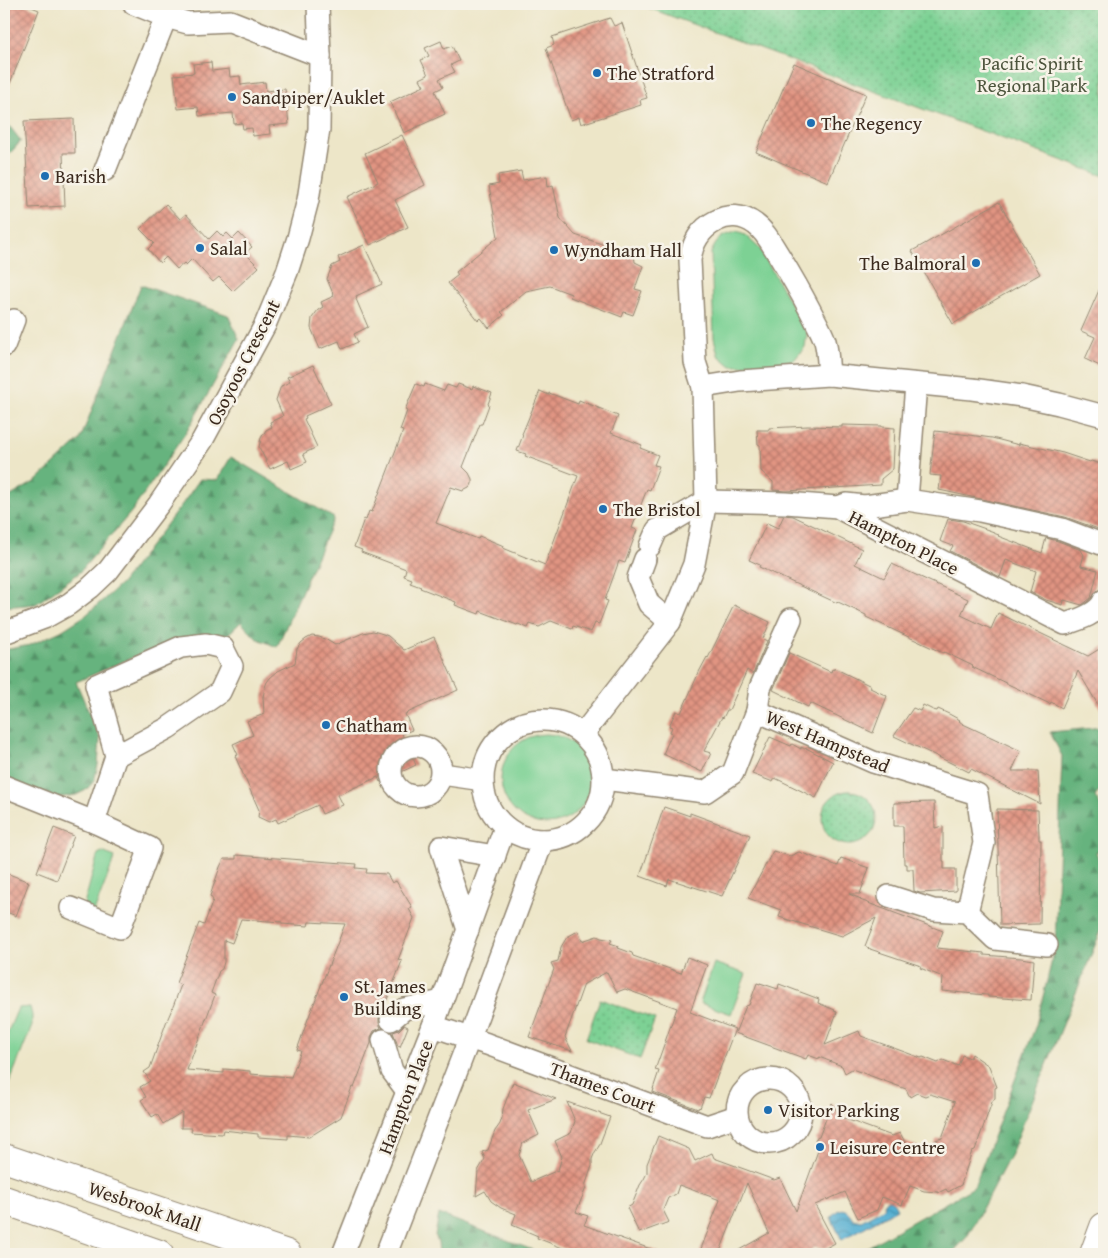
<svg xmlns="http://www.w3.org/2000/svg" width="1108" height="1258" viewBox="0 0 1108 1258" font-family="'Gentium Book Plus',serif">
<defs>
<pattern id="forest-firs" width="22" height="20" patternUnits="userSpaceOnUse" patternTransform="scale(1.25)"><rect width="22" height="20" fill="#66b37e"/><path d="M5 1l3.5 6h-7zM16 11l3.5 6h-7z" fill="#559267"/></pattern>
<pattern id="park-dots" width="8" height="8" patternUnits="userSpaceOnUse" patternTransform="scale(1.25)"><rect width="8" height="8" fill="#7dd194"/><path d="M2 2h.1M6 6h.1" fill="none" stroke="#68aa78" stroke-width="1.8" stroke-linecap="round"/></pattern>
<pattern id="water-waves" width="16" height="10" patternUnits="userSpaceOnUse" patternTransform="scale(1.25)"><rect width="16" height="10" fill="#54afd2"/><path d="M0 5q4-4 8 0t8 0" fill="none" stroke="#478faa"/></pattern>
<pattern id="building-cross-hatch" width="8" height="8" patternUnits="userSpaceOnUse" patternTransform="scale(1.25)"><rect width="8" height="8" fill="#e19482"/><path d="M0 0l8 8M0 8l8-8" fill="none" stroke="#b8796a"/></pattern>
</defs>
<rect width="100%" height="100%" fill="#f7f3e8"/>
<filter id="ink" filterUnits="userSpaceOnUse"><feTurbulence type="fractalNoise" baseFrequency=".02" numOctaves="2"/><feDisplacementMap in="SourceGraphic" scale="10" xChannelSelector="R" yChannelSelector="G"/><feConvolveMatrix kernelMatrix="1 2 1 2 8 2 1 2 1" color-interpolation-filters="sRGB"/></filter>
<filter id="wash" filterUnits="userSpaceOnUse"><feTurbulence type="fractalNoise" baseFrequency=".0096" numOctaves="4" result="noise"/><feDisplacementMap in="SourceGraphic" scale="20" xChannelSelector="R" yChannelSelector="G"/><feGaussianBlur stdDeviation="1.12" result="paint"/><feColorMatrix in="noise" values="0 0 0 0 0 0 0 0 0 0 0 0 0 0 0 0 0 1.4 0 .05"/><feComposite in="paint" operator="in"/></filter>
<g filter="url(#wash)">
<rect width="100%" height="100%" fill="#ede6c8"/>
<!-- grass -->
<g fill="#7dd194" stroke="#5c7e59">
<path d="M737,232L745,235L760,249L807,333L805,347L794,360L757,366H731L718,355L714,338L711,253C717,239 722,235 737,232Z"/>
<circle cx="546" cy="779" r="45"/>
<polygon points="102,852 115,857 94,912 84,905 97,857 98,854"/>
<polygon points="714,963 746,974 731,1014 700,1003"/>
<polygon points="30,1007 32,1015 32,1026 4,1096 4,1041 18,1008"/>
</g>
<!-- forest -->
<g fill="url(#forest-firs)" stroke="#506e4e">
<polygon points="4,119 21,141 4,160"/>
<polygon points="141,285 228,315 239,339 187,431 132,511 79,573 36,604 4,607 4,500 36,481 80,440"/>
<polygon points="231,457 334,518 277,647 256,638 241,622 224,638 143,653 76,682 100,738 98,765 94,781 86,790 76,795 57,798 4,778 4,650 30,645 61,631 86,615 121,584 183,503 200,479 217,480"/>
<polygon points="1104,727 1104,783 1095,797 1104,811 1104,849 1096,852 1104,872 1104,888 1098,898 1104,907 1104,923 1011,1154 967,1237 951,1254 855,1254 974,1187 1036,1025 1055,948 1062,756 1050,732"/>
<polygon points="439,1214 543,1254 544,1254 439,1254 438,1242 435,1235"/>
</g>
<!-- park -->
<g fill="url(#park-dots)" stroke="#5c7e59">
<polygon points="638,4 1104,4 1104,176"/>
<circle cx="849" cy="818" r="27"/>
<polygon points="600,999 655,1019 640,1059 586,1039"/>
</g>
<!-- water -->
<path fill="url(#water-waves)" stroke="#486c78" d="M886,1200C893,1200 894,1203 897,1209L842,1240L833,1222L831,1217C840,1206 846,1207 853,1219L861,1221L884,1208L883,1204Z"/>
<g id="blocks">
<!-- building -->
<g fill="url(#building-cross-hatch)" fill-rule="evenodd">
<polygon points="4,4 24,4 39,10 5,96 4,95"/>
<polygon points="610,18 614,26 622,23 647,98 640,100 641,105 581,124 579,117 571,120 546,48 554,45 552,37"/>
<polygon points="441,41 444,49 452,46 459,61 451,65 455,72 439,79 443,87 435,91 445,114 404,133 390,102 424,86 420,79 428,75 421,60 429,56 425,48"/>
<polygon points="211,62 212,71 229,69 230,77 240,76 241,85 265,82 266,91 285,89 289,124 269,126 270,134 253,136 252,128 243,129 242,123 234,124 233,113 199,116 198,107 178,109 174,75 194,73 193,64"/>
<polygon points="794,63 866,94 828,182 756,152"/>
<polygon points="74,119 75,153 63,153 65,206 29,208 24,121"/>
<polygon points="402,135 425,185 395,200 408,227 370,245 347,197 378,182 365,153"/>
<polygon points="521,171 523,180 547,176 548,187 553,185 560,218 575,235 634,255 635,262 643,266 635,289 642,291 633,315 624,312 622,317 570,297 571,294 550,286 526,291 501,312 504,315 489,328 481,318 478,321 448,283 458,275 456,272 498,237 489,186 499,184 498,175"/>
<polygon points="999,202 1040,274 953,324 912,251"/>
<polygon points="166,204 180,219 186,214 209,239 217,231 223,237 227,233 233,239 239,233 252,247 245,253 259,267 233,291 219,277 213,282 192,259 186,265 184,263 177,269 166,257 160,263 148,249 154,243 140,229"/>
<polygon points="364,245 382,284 356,296 357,298 356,299 368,327 354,334 358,342 342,349 339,341 320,349 311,328 312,318 318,310 323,307 321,302 334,296 327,279 332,266 340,262 338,257"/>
<polygon points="1104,279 1104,368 1085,359 1095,337 1081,331"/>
<polygon points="313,365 331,404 305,416 306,418 304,419 317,447 303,454 307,462 291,469 288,461 270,469 259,447 261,438 266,430 272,427 270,422 283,416 276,400 281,386 290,382 287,377"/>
<polygon points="416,384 424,387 425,384 444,391 447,385 456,388 458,384 472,389 473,386 492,393 488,404 489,405 482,424 480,424 463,467 469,473 472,479 472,484 469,488 463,491 451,487 436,523 478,539 479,536 504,546 503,548 545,565 578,476 525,456 526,454 517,451 523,435 522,434 540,391 549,395 549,393 578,404 579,400 618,416 611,433 642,445 640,448 658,455 654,465 659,466 650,490 647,489 632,528 637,530 625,563 619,561 605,600 608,601 599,624 595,623 591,632 573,626 572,629 551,621 539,627 530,624 528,628 518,624 517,625 480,611 479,614 455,605 456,602 420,588 421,587 410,583 412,579 404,576 406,569 361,552 362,550 354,547 364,519 366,520 369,511 372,512 403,431 400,430 407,411 405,410"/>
<polygon points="842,425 882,426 882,427 895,428 893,469 881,479 881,485 787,491 773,490 773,482 761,471 760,445 758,444 757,430 769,430 769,428 808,426 842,427"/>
<polygon points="935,431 962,434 992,438 1019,445 1019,443 1063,453 1090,462 1091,461 1104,465 1104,531 1065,517 939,490 941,476 930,475"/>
<polygon points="784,515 793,516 862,549 855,564 884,578 892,564 968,599 961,615 991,629 998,613 1088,656 1104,646 1104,715 1078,671 1062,708 1051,702 1050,704 972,667 973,666 944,652 943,653 866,617 866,615 838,602 837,603 759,567 760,565 749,560 767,523 778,528"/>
<polygon points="948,519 963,521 994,532 993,533 999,535 998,536 1042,553 1046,538 1058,541 1081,550 1084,555 1081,566 1098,570 1091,598 1082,605 1064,600 1063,605 1046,600 1030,592 1036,571 1006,560 1000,577 950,551 953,546 940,541"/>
<polygon points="734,605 770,622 763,639 767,641 753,674 747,670 729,710 727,710 723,718 722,717 704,751 711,753 702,772 663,754 672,733 670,732 672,727 669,726 676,711 681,713 699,672 707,657 708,658 715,644"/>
<polygon points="373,631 383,634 388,636 404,650 434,637 458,690 405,714 412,730 402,734 416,765 380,782 378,777 338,795 343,805 322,814 318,805 278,823 276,819 269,822 258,817 259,810 235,756 238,755 233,744 253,735 247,721 264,714 263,697 265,687 267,682 270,678 278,671 295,663 297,649 301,643 306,639 312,636 319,637 325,639 335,645 363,633"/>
<polygon points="789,653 831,672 832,669 834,670 834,668 871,686 870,688 887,696 873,733 810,703 808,707 773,690"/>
<polygon points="923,705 933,710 937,711 938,709 949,714 960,720 959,721 963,724 1021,751 1012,771 1038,771 1040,804 971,769 969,772 947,761 894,736 913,708 920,711"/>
<polygon points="770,737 791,746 792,744 801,749 801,747 805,749 806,748 833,762 816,798 775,778 773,782 752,774"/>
<polygon points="934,802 935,828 943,826 943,861 944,861 944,869 956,869 956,891 920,893 914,891 913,869 907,869 907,864 904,864 903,826 894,826 894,803"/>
<polygon points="664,807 690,816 690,813 750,835 722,896 669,879 667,886 640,876"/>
<polygon points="997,809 1038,810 1039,835 1039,840 1041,840 1040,924 1000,925"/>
<polygon points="54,828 74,836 57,880 37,872"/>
<polygon points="773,851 790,856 799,852 838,866 841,858 869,868 860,894 849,894 861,899 860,900 943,931 937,948 984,953 984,955 1021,958 1034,960 1031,1000 988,997 988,995 986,995 942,991 943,977 920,968 921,966 867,948 867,947 865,946 876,918 842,936 779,917 781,910 748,898"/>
<path d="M236,855L357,864L356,868L367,869L366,873L387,874L392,883L396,881L412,907L409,909L414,918L398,960L402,961L383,1010L379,1016V1023L381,1028L374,1031L371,1037V1043L354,1088L352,1087L341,1117L309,1137L288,1135V1139L258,1137V1134L223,1130L222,1134L191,1132L192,1128H181L182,1112L163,1124L157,1114L152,1117L141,1100L146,1097L140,1087L150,1081L144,1072L150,1068L166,1023L174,1004L181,985L176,983L199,923L204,925L213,900L210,896L220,867L224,859H236ZM241,919L282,922V924L308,926L309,922L345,924L308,1019L297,1050L301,1051L291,1077L250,1074V1071L224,1069V1073L187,1070L215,995L211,993L219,971L222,969L224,962V940L232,943Z"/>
<polygon points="4,872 29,882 16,916 4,911"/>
<polygon points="578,931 582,941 597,936 601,938 612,940 610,943 619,946 618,948 632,953 633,956 681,973 687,957 707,965 690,1012 735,1029 709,1098 704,1097 700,1108 699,1107 698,1109 653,1092 654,1089 653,1089 659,1071 655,1070 677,1008 625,989 617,992 607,972 584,984 565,1037 572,1051 529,1037 554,969 551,963 558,961 561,947 567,937"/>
<polygon points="757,983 760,984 760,983 778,989 779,984 819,999 818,1003 835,1010 834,1011 837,1012 825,1045 859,1031 861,1036 921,1058 923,1057 938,1063 943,1060 958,1066 962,1055 970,1058 972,1054 989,1066 997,1087 995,1088 995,1098 992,1102 975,1150 972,1151 961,1185 948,1192 946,1189 938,1193 938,1192 924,1191 910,1186 902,1205 882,1197 877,1210 858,1218 845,1192 815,1205 835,1243 824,1249 816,1247 804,1254 732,1254 769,1233 747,1183 719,1254 699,1254 720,1200 679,1185 676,1194 668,1198 663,1210 669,1222 639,1233 627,1208 632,1205 640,1185 644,1179 647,1173 647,1164 658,1136 689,1149 695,1161 712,1153 714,1158 774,1180 780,1178 796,1211 819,1148 815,1139 819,1137 832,1103 840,1117 892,1136 900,1133 905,1142 932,1152 936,1140 942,1138 955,1102 930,1094 925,1096 917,1093 910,1097 906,1089 852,1069 845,1073 842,1066 819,1057 819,1059 808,1055 806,1059 735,1033 746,1006 749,1005"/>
<polygon points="404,1025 408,1027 400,1047 398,1046 393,1032 399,1030"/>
<polygon points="513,1082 556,1099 528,1110 539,1135 523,1143 519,1155 531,1182 558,1170 562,1157 555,1141 571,1133 575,1121 567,1102 610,1117 599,1146 595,1152 592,1159 592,1166 585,1186 586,1188 576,1212 588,1216 584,1225 659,1252 659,1254 578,1254 537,1238 538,1236 512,1225 516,1214 501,1208 491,1201 485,1191 476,1196 478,1171 485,1159 482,1152 488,1150 495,1131 500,1124 502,1118 503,1109"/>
</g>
</g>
</g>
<g filter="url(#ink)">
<use href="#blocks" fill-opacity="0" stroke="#948873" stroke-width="1"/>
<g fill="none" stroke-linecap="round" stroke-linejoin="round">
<defs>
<g id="minor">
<polyline points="134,4 166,17 188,23 230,21 320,56"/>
<polyline points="105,170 166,17"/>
<polyline points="4,346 14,320"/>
<path d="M703,387L695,362L690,260C692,244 700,229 716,221C728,214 743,215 755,224C765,231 771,243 778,254C789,272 800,291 810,310C815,320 821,330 825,341C828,352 828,364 829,375"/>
<polyline points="907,500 916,384"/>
<path d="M1104,545L1062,529L980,511L907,500L865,506L846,504L838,507L844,511L1065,624C1078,620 1099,614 1104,600"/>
<polyline points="650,546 657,530 706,501 786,503 838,507"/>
<polyline points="645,559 638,578 649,604 670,622"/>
<polyline points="4,633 44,618 69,604 90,588 108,571 159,504 202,441 265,325 287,272 298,238 308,200 319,129 320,56 318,4"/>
<polyline points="757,711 760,688 791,619"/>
<circle cx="543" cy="780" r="60"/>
<polyline points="583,734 670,622 694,564 706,501 703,387 740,381 829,375 972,389 1022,396 1059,404 1104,416"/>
<circle cx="416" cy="771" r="25"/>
<polyline points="442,774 483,780"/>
<polyline points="604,779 705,792 733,773 757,711 873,762 977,794 984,843 967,912"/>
<polyline points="4,786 94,822 150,848 120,928 71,908"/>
<polyline points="94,822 116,756 168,728 220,692 232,666 223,648 206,644 181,647 96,685 116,756"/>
<polyline points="889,896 933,910 967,912 995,939 1047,945"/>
<polyline points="468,930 441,847 495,856"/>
<polyline points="391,1020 404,1009 442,1001"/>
<polyline points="433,1026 487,1044 707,1126 737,1116"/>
<polyline points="383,1040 392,1071 407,1091"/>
<circle cx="769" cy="1111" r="32"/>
<polyline points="343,1254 433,1026 505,827"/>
<polyline points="386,1254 470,1037 543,840"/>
</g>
<g id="major">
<polyline points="4,1158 287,1254"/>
<polyline points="4,1200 159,1254"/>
<polyline points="1094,1254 1104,1227"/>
</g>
</defs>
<!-- minor casing -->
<use href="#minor" stroke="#948873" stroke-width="24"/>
<!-- major casing -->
<use href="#major" stroke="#948873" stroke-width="30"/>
<!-- minor -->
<use href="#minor" stroke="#fff" stroke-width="21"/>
<!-- major -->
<use href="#major" stroke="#fff" stroke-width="28"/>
</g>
</g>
<!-- markers -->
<g fill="#1f6fb2" stroke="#f7f3e8" stroke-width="2">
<circle cx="597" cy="73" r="5"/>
<circle cx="232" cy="97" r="5"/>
<circle cx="811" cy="123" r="5"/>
<circle cx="45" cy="176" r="5"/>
<circle cx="200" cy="248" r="5"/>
<circle cx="554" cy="250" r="5"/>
<circle cx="976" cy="263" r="5"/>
<circle cx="603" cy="509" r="5"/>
<circle cx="326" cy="725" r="5"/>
<circle cx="344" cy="997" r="5"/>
<circle cx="768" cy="1110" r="5"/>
<circle cx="820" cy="1147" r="5"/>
</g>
<g text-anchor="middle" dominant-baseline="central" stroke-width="5" stroke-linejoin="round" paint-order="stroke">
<!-- park labels -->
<g font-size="19" fill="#4c543c" stroke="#f7f3e8">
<text x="1032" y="63">Pacific Spirit<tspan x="1032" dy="22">Regional Park</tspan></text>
</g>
<!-- poi labels -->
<g font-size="19" fill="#3b2a1e" stroke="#f7f3e8" text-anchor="start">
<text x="607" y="73">The Stratford</text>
<text x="242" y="97">Sandpiper/Auklet</text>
<text x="821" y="123">The Regency</text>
<text x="55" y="176">Barish</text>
<text x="210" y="248">Salal</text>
<text x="564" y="250">Wyndham Hall</text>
<text x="966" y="263" text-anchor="end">The Balmoral</text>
<text x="613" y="509">The Bristol</text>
<text x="336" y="725">Chatham</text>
<text x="354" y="986">St. James<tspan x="354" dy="22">Building</tspan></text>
<text x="778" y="1110">Visitor Parking</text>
<text x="830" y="1147">Leisure Centre</text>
</g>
<!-- street labels -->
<g font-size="19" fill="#3b2a1e" stroke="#f7f3e8">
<text transform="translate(243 362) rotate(-63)">Osoyoos Crescent</text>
<text transform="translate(904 542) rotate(27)">Hampton Place</text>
<text transform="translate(828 741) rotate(23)">West Hampstead</text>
<text transform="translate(603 1087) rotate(21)">Thames Court</text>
<text transform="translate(405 1097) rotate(-69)">Hampton Place</text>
<text transform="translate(145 1206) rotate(19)">Wesbrook Mall</text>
</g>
</g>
<!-- margin -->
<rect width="1108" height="1258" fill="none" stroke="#f7f3e8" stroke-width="20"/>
</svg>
